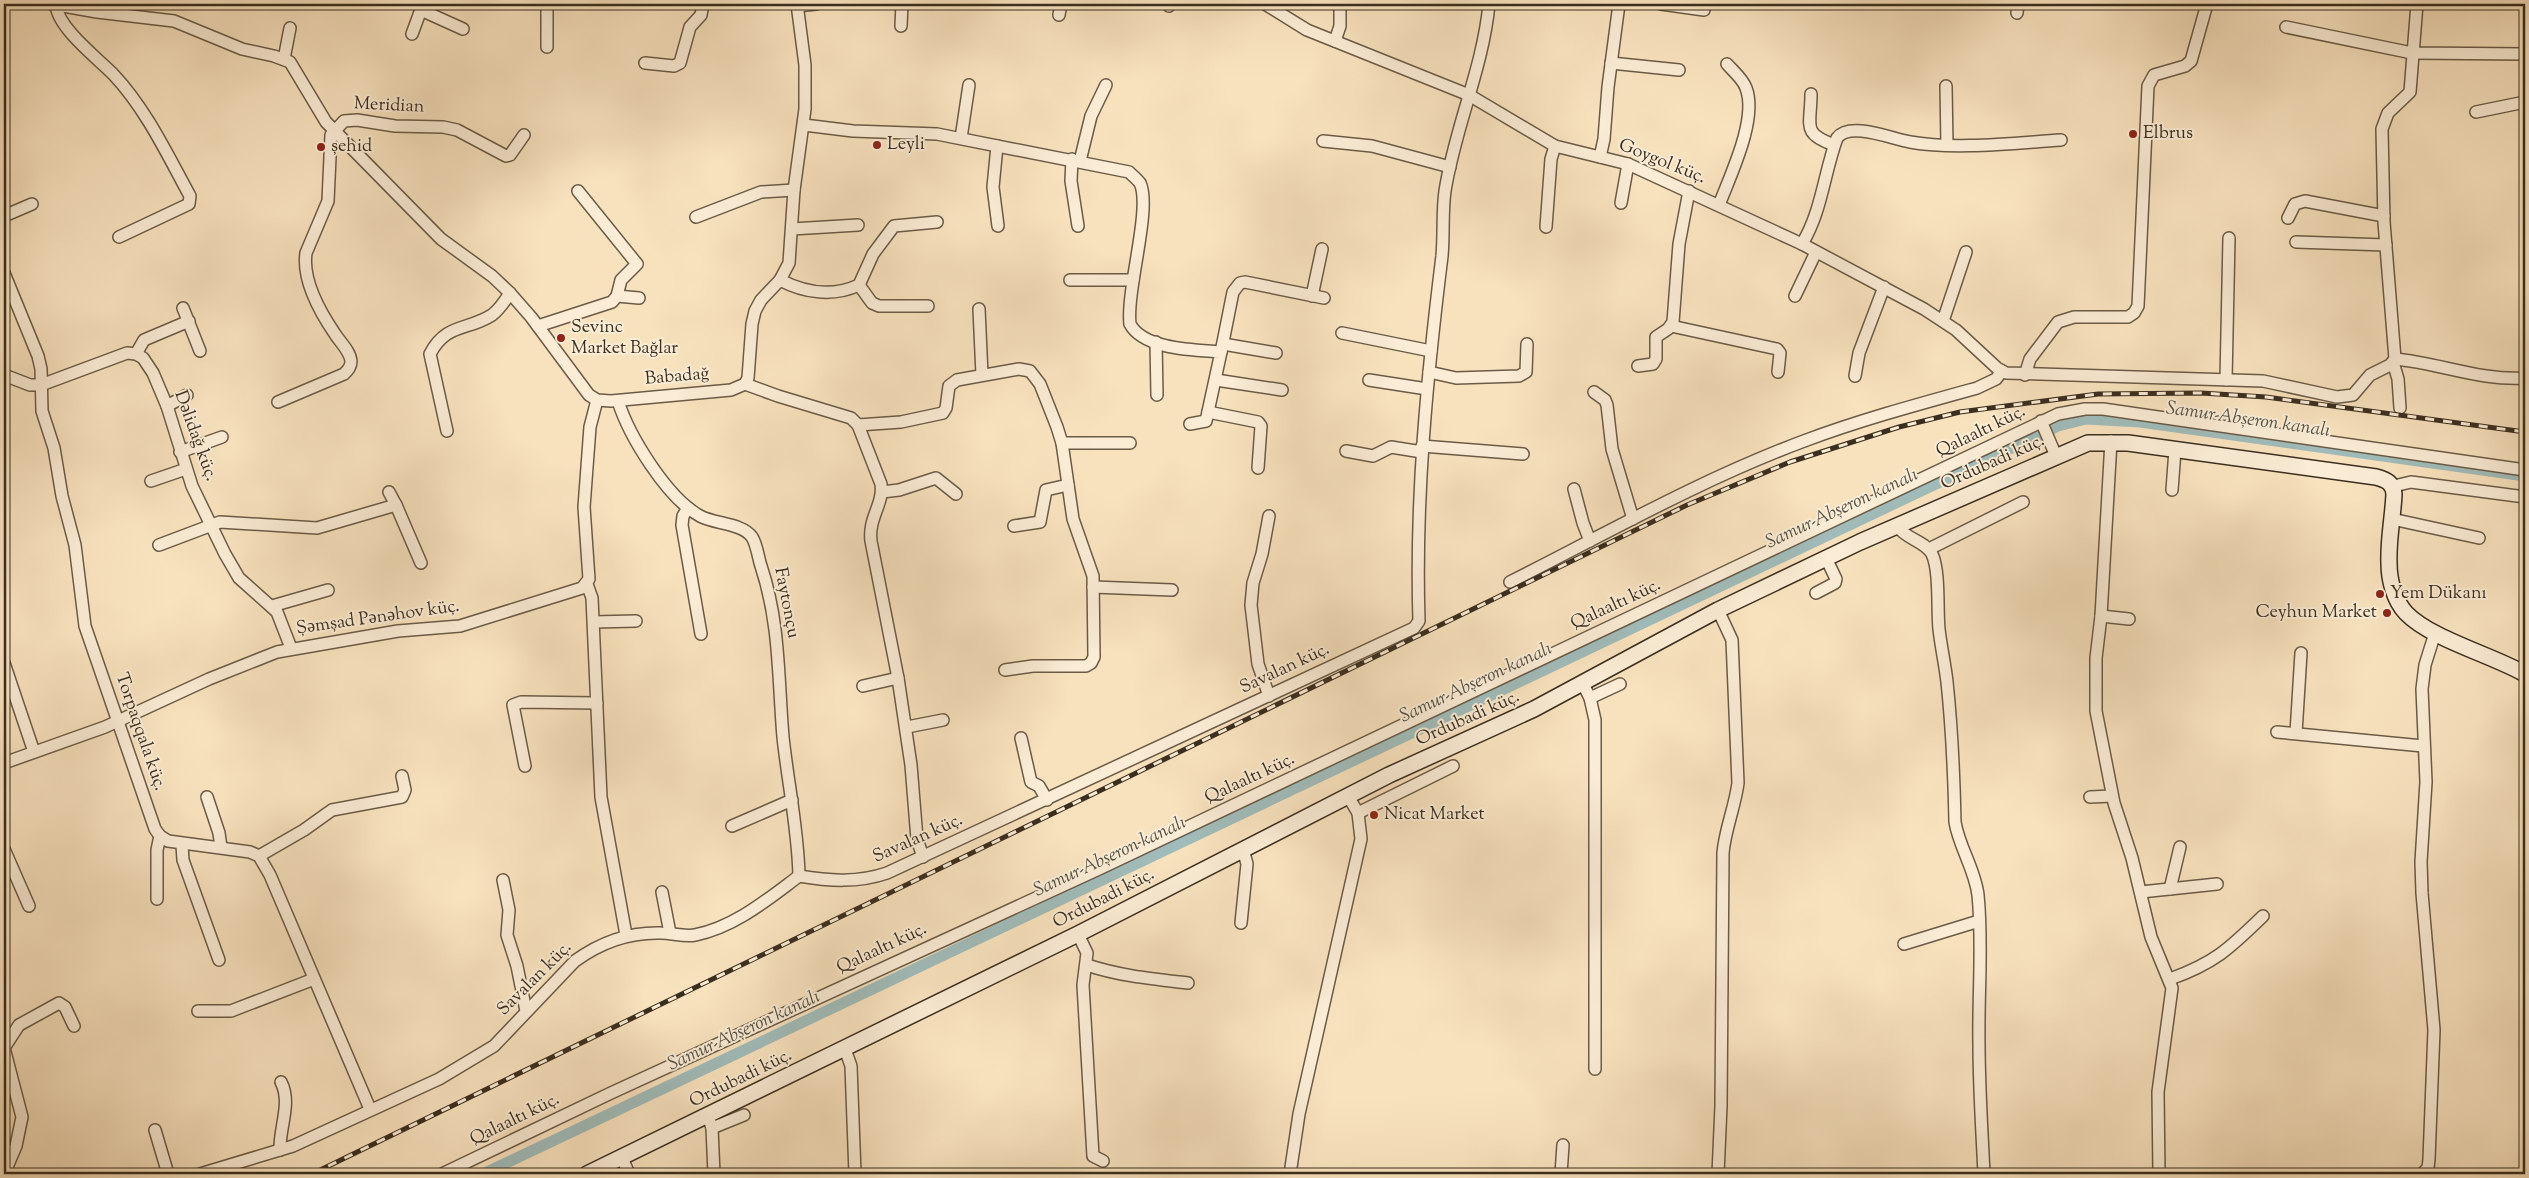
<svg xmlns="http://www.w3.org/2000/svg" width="2529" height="1178" viewBox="0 0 2529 1178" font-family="'Sorts Mill Goudy',serif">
<rect width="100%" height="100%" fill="#f8e2be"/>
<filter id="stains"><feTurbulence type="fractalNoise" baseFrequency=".004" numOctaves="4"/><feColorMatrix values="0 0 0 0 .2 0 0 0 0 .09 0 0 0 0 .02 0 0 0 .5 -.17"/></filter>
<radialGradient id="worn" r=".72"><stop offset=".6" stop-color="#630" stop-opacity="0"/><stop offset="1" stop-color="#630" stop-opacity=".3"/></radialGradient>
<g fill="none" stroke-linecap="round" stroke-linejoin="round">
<!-- canal -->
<polyline stroke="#a0bcba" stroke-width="11" points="483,1174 2058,426 2086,419 2140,422 2525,476"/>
<defs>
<g id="street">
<polyline points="52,4 97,12 174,21 242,49 274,56 290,62 326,122 441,239 492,276 510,293 531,317 589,395 597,400 611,401 731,390 745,384 748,378 752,324 755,311 761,300 780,280 789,263 794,190 805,109 805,65 797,4"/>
<polyline points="547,4 547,47"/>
<polyline points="1265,4 1307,30 1469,95 1555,146 1628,164 1802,244 1924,309 1956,330 1997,368 2006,373 2263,381 2337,397 2353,395 2370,375 2390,365 2395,359 2384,222 2382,129 2388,113 2410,92 2417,4"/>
<polyline points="1661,4 1704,10"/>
<path d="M56,5C58,28 96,57 113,74C146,109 167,154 190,196L189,204L119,237"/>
<polyline points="797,6 816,4"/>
<polyline points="1169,6 1170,4"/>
<polyline points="421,10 463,29"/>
<polyline points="2017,13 2018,4"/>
<polyline points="1059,15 1061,4"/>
<polyline points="901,26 902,4"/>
<polyline points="2286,27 2412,53 2525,54"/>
<polyline points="412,34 423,4"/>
<polyline points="1335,41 1340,26 1340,4"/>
<polyline points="284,59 290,28"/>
<polyline points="645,63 674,66 680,63 690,27 701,15 703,4"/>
<polyline points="1611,63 1679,70"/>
<polyline points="1946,86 1947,145"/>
<path d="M1811,94C1811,126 1801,133 1834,145"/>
<polyline points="2476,112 2525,102"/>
<path d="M804,125L853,131L937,134L1129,172C1132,175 1137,179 1140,183C1152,208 1126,290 1130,324C1144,350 1196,350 1221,352L1206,421L1190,424"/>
<polyline points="961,138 969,85"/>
<polyline points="1323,141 1372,146 1450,167"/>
<polyline points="997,146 993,187 998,226"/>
<polyline points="1600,157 1604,139 1608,87 1619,4"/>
<polyline points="1072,159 1071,181 1078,226"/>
<polyline points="1080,161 1091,116 1106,85"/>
<polyline points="1621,203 1628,164"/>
<path d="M1719,205C1730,176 1758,119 1746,88C1743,79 1733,71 1727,64"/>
<polyline points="4,216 32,204"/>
<polyline points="696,217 761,192 794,190"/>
<polyline points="2288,218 2295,204 2305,201 2384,216"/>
<polyline points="1546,227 1551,159 1555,146"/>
<polyline points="792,229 858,225"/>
<polyline points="2296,242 2386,245"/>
<path d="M1802,244C1822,211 1824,173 1837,138C1850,121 1892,139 1910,142C1955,150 2014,143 2061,140"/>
<polyline points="4,273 38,356 41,369 42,411 54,448 62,496 75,545 85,626 155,829 160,836 168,841 250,852 259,856 270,875 370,1109"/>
<path d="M780,280C805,293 833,297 859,285L873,254L894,226L937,222"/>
<polyline points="1070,280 1133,280"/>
<polyline points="859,285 872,303 879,306 928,306"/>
<polyline points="617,296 639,298"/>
<polyline points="1312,296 1322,249"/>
<polyline points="1795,296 1816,252"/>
<polyline points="183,308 200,351"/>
<polyline points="979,309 982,375"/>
<polyline points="1943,321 1966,252"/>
<polyline points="538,326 612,302 617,296 621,280 637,264 578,191"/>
<polyline points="1671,326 1777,349 1780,353 1778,372"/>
<polyline points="1342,333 1431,351"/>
<polyline points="1156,342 1157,395"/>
<polyline points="1223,344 1276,353"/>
<polyline points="1221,352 1233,292 1240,283 1245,282 1324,298"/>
<polyline points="136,354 144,340 189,321"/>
<path d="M2395,359C2439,363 2481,381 2525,378"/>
<polyline points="2393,362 2398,379 2400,408"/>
<polyline points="1638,366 1653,364 1656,359 1656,337 1668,329 1673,322 1679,244 1689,191"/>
<polyline points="1429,372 1456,378 1519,376 1526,372 1527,344"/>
<polyline points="4,375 30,385 41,385 127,353 136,354 143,358 153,373 167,406 192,486 225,554 239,578 277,612 291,648"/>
<polyline points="2025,375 2030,359 2058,322 2074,317 2128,317 2134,313 2138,306 2148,86 2154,75 2185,66 2191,61 2207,4"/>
<polyline points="1855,376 1859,353 1884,287"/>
<polyline points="1216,380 1282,390"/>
<polyline points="1369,380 1427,389"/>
<polyline points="2226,380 2229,238"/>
<path d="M745,384L778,396L851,418L858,425L881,484C884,504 868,518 871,541L898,678L911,765L917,839L923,857"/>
<polyline points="1594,392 1605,400 1607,405 1612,449 1633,519"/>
<path d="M618,401C629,436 667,498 700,516C714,524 742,523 752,537C757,545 758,557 761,566C780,623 778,678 783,737C788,784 798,829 799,876"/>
<path d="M278,402L344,374C348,370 351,367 351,361C350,351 340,342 335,334C320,312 302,280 306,253L328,201L331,135L344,121L357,120L395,126L443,127L457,130L506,156L510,155L524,135"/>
<polyline points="167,406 187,395"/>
<polyline points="1208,412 1258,422 1261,426 1258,468"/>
<polyline points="2041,421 2056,456"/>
<polyline points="858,425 901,422 943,413 946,408 949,386 957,380 1019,369 1030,371 1040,384 1057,427 1062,443 1073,519 1093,576 1094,657 1091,663 1086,666 1033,666 1005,670"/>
<path d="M447,431L430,354C446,323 467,331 492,315C500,309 505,301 510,293"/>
<polyline points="2111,441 2101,616 2096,658 2096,711 2114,803 2132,858 2151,937 2172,988 2158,1092 2159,1174"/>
<polyline points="1062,443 1130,443"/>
<polyline points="1422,446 1523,454"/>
<polyline points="1346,451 1373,456 1391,447 1422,452"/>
<polyline points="180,452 222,437"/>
<polyline points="151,481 186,469"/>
<polyline points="2394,486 2411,482 2525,497"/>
<polyline points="1574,489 1583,523 1590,541"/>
<polyline points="2172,490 2175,450"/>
<polyline points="389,492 396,505"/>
<polyline points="882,492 899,490 936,478 956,494"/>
<polyline points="688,508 683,516 682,525 701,634"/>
<polyline points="2392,519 2479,538"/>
<polyline points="1014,526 1040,522 1046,490 1068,485"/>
<path d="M1897,526C1907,540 1925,541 1932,554C1940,571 1937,610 1939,629C1941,647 1945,664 1947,682C1952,729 1954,775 1955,822C1959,847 1975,869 1978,895C1983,944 1978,995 1979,1044C1979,1087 1982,1131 1984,1174"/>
<polyline points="159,545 220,522 317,528 396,505 421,563"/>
<polyline points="1929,549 2023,502"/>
<path d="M1510,582C1607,533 1702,479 1804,441C1860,420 1919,404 1977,388L1996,379L2002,371"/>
<polyline points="587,584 592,598 601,797 626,935"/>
<polyline points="1093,587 1172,590"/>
<polyline points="1816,593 1835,583 1836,579 1826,558"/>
<polyline points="272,606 328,590"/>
<polyline points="2101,616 2129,619"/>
<polyline points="594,622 636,621"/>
<polyline points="4,663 34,752"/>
<polyline points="1583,684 1590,698 1595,720 1595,1069"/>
<polyline points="863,686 898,678"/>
<polyline points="1269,696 1258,664 1251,605 1253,583 1262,554 1269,516"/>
<polyline points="1590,698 1620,684"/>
<polyline points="907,727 943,720"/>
<polyline points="2277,732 2423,746"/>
<polyline points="2296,733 2301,653"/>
<polyline points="1021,738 1031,782 1039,786 1047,800"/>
<polyline points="4,763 105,727 209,679 277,652 398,631 460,626 582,588 589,579 584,507 590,427 597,400"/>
<polyline points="525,766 513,705 521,702 597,703"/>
<polyline points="207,797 219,833 221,847"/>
<polyline points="2090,797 2112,796"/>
<polyline points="1358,813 1453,766"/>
<polyline points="732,826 792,800"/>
<polyline points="182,845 183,860 219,960"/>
<polyline points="4,849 29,906"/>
<polyline points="259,856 304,830 332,810 402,797 405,790 402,776"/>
<polyline points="503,880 509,910 507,935 517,966 526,1011"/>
<polyline points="2170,889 2180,847"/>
<polyline points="662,892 670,933"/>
<polyline points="2141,892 2217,884"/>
<polyline points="157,899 157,850 160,836"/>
<polyline points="1241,923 1247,864 1243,849"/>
<polyline points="1078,934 1087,953 1083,985 1093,1156 1103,1161"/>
<polyline points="1904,944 1979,921"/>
<path d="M1087,965C1120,976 1153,979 1188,983"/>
<path d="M2170,979C2215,963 2230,948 2263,916"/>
<polyline points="198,1011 231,1011 314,979"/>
<polyline points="845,1049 851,1066 855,1174"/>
<polyline points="708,1116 712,1128 714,1174"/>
<polyline points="712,1128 744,1115"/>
<polyline points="155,1130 168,1174"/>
<path d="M280,1150C279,1128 292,1103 281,1082"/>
<polyline points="622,1158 629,1174"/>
<polyline points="4,1174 16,1146 22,1117 4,1048 19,1025 59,1003 65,1007 74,1026"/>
<path d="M200,1174L293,1146L439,1079L494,1046L575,961C601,942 628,932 661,933C672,933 684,937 695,935C735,927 768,899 799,876C829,881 858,883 887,873L1414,628L1419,621C1415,499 1427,377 1442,256C1444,234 1442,212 1445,191C1455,127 1483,68 1489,4"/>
<polyline points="442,1174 611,1093 1097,870 2058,414 2085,409 2103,409 2525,470"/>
<polyline points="1290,1174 1299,1114 1361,839 1358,813 1348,796"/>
<polyline points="1561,1174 1563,1145"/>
<path d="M1718,1174L1721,1106L1723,853C1725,829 1735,807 1738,783L1732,640L1718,610"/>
<polyline points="2422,1174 2428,1168 2429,1159 2434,1030 2422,893 2421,862 2426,782 2422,689 2425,665 2435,633"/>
</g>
<path id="secondary" d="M587,1174L1078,934L1389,775L1534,709L1718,610L1860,542L2088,443H2128L2376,477C2387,480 2393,483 2394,494C2393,517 2388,540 2389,563C2389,580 2394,600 2406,613C2431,639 2492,655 2525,674"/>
</defs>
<!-- street casing -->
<use href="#street" stroke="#6a5b47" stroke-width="14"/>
<!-- secondary casing -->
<use href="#secondary" stroke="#3a2e1f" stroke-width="18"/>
<!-- street -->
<use href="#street" stroke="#faecd5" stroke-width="11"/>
<!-- secondary -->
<use href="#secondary" stroke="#faecd5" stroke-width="15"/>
<defs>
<polyline id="rail" points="312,1174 1687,505 1790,462 1899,427 1960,412 2098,394 2201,393 2266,397 2525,432"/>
</defs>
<!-- rail casing -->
<use href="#rail" stroke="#3a2e1f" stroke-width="5"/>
<!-- rail -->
<use href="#rail" stroke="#faecd5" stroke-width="3" stroke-dasharray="9" stroke-linecap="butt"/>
</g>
<!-- markers -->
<g fill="#8f2418" stroke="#faecd5" stroke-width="2">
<circle cx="2133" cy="134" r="5"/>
<circle cx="877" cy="145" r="5"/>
<circle cx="321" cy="147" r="5"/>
<circle cx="561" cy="338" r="5"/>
<circle cx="2380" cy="594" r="5"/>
<circle cx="2387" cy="613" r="5"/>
<circle cx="1374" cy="815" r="5"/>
</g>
<g text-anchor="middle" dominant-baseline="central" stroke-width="4" stroke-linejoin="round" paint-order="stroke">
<!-- street labels -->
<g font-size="18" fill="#3a2e1f" stroke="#faecd5">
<text transform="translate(389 106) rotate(3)">Meridian</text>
<text transform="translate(1662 162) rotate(22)">Goygol küç.</text>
<text transform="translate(677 377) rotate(-5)">Babadağ</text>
<text transform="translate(1981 432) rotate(-26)">Qalaaltı küç.</text>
<text transform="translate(195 436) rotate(70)">Dəlidağ küç.</text>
<text transform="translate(1993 463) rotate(-24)">Ordubadi küç.</text>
<text transform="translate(786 603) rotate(79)">Faytonçu</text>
<text transform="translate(1616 605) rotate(-25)">Qalaaltı küç.</text>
<text transform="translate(378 618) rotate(-8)">Şəmşad Pənəhov küç.</text>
<text transform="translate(1285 669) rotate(-25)">Savalan küç.</text>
<text transform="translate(1468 719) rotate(-24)">Ordubadi küç.</text>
<text transform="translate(140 732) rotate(71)">Torpaqqala küç.</text>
<text transform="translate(1250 779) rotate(-25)">Qalaaltı küç.</text>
<text transform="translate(918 839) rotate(-24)">Savalan küç.</text>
<text transform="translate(1104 899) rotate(-27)">Ordubadi küç.</text>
<text transform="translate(882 949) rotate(-25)">Qalaaltı küç.</text>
<text transform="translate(535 979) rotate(-45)">Savalan küç.</text>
<text transform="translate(741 1079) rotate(-26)">Ordubadi küç.</text>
<text transform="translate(515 1120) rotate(-26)">Qalaaltı küç.</text>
</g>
<!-- poi labels -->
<g font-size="18" fill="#3a2e1f" stroke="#faecd5" text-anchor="start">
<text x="2143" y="134">Elbrus</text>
<text x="887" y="145">Leyli</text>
<text x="331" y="147">şehid</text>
<text x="571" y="328">Sevinc<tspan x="571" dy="21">Market Bağlar</tspan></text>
<text x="2390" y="594">Yem Dükanı</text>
<text x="2377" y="613" text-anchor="end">Ceyhun Market</text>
<text x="1384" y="815">Nicat Market</text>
</g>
<!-- water labels -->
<g font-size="19" font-style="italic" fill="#545246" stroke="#faecd5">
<text transform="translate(2248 420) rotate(8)">Samur-Abşeron kanalı</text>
<text transform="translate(1842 509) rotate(-25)">Samur-Abşeron kanalı</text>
<text transform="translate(1476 683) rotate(-25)">Samur-Abşeron kanalı</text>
<text transform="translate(1110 857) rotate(-25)">Samur-Abşeron kanalı</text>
<text transform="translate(744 1031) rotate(-25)">Samur-Abşeron kanalı</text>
</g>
</g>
<!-- margin -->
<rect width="2529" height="1178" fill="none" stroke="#f8e2be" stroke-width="20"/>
<rect x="5" y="5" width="2519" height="1168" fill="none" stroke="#3a2e1f" stroke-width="2.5"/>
<rect x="10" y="10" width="2509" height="1158" fill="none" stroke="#3a2e1f"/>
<rect width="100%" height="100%" filter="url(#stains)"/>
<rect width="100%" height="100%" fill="url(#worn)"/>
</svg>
